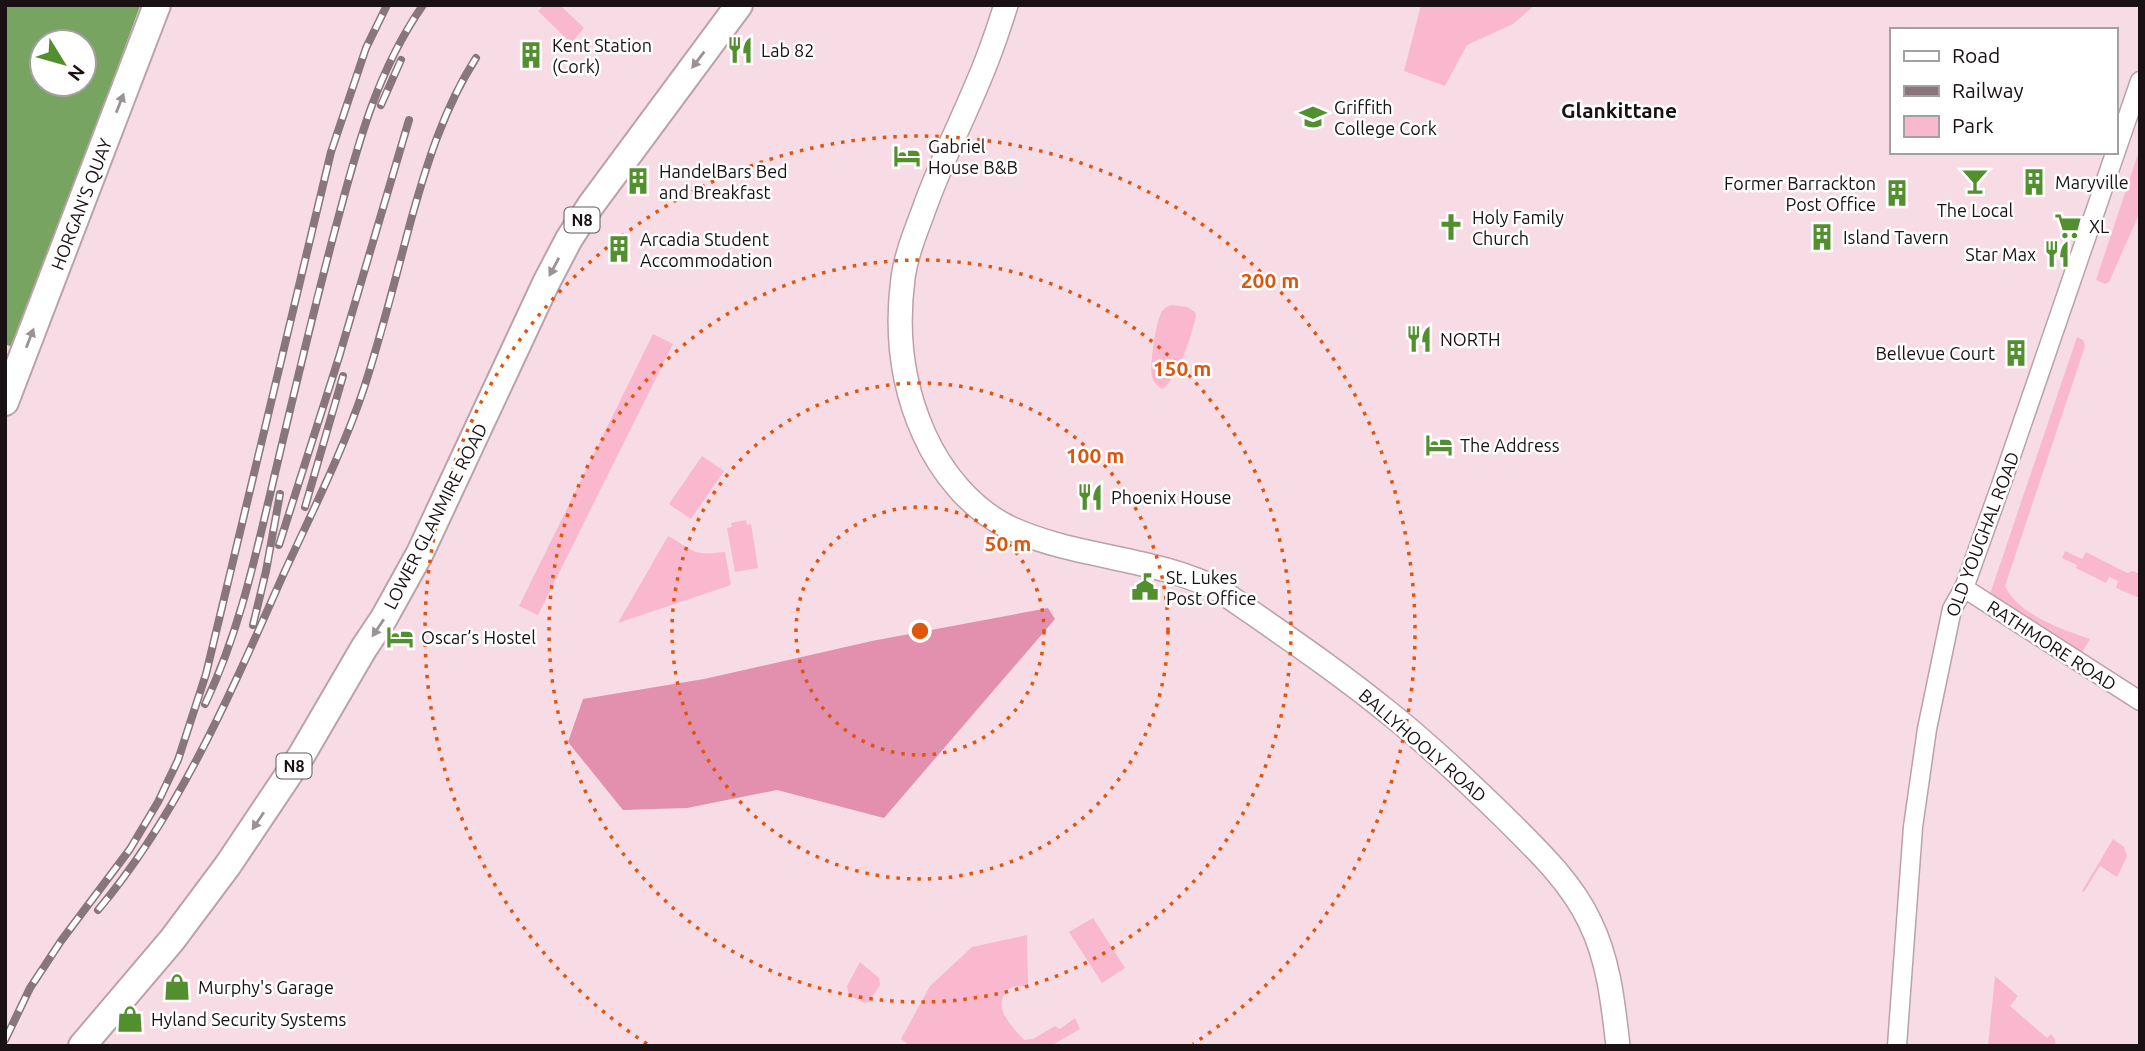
<svg xmlns="http://www.w3.org/2000/svg" width="2145" height="1051" viewBox="0 0 2145 1051" font-family="Ubuntu,sans-serif">
<rect width="100%" height="100%" fill="#f7dce5"/>
<!-- green -->
<g fill="#fab8cf">
<polygon points="544,5 560,5 584,28 571,43 538,11"/>
<polygon points="1421,5 1535,5 1513,24 1467,45 1445,86 1404,71"/>
<polygon points="2140,148 2140,212 2109,282 2105,284 2096,280"/>
<path d="M1171,305L1187,307L1195,312L1196,316C1191,337 1179,375 1163,389C1158,387 1154,383 1152,377C1149,367 1156,320 1162,311C1166,307 1166,307 1171,305Z"/>
<polygon points="653,334 673,344 538,615 519,606"/>
<path d="M2077,337L2083,340L2085,346L2005,586C2018,614 2062,630 2090,639L2081,654L1990,594Z"/>
<polygon points="702,456 724,471 691,519 669,504"/>
<polygon points="746,520 747,525 751,524 758,568 735,572 727,528 732,527 731,523"/>
<path d="M668,536C696,551 690,556 725,552L731,585L618,623Z"/>
<polygon points="2065,551 2082,559 2086,552 2127,573 2133,571 2140,574 2140,598 2116,588 2118,581 2109,577 2106,583 2076,568 2077,565 2062,558"/>
<polygon points="2113,839 2124,847 2127,856 2117,877 2100,866 2084,892 2082,891"/>
<polygon points="1093,918 1125,968 1102,983 1069,932"/>
<path d="M1027,935L1028,988C1020,985 1013,985 1007,991C991,1008 1014,1028 1024,1040L1033,1039L1055,1026L1060,1029L1075,1018L1080,1029L1051,1046H933L926,1044L910,1046L901,1039L930,986L972,947Z"/>
<polygon points="860,962 879,978 880,985 869,1002 864,1003 849,995 847,986"/>
<polygon points="1995,976 2018,996 2010,1006 2047,1038 2051,1034 2055,1039 2056,1046 1988,1046"/>
</g>
<!-- forest -->
<polygon fill="#e390af" points="1048,608 1055,619 884,818 777,790 687,808 623,810 568,742 583,699 704,679 872,641"/>
<!-- water -->
<path fill="#77a461" fill-rule="evenodd" d="M5,5L140,6L14,348L5,344ZM42,42H84V84H42Z"/>
<g fill="none" stroke-linecap="round" stroke-linejoin="round">
<defs>
<g id="minor">
<polyline points="1964,588 2140,701"/>
<polyline points="1897,1046 1913,827 1927,729 1952,609 1964,588 2001,485 2140,81"/>
</g>
<path id="major" d="M1006,5C1000,24 994,42 987,60C967,112 941,160 923,212C915,233 906,256 903,278C896,331 902,385 924,434C941,472 970,508 1008,527C1076,559 1154,556 1221,591C1278,631 1335,669 1389,713C1429,745 1466,780 1503,816C1535,848 1571,881 1590,922C1609,961 1613,1003 1618,1046"/>
<g id="highway">
<polyline points="5,402 157,5"/>
<polyline points="82,1046 172,940 228,865 301,756 364,648 384,618 420,553 546,283 569,239 591,205 739,5"/>
</g>
</defs>
<!-- minor casing -->
<use href="#minor" stroke="#bba1a9" stroke-width="21"/>
<!-- major casing -->
<use href="#major" stroke="#bba1a9" stroke-width="26"/>
<!-- highway casing -->
<use href="#highway" stroke="#bba1a9" stroke-width="30"/>
<!-- minor -->
<use href="#minor" stroke="#fff" stroke-width="18"/>
<!-- major -->
<use href="#major" stroke="#fff" stroke-width="23"/>
<!-- highway -->
<use href="#highway" stroke="#fff" stroke-width="26"/>
<defs>
<g id="rail">
<polyline points="381,105 401,60"/>
<polyline points="305,507 343,376"/>
<polyline points="279,545 339,357 409,120"/>
<polyline points="253,625 266,571 280,494"/>
<path d="M205,704C239,633 255,558 273,482C294,393 315,303 339,215C359,140 378,70 423,5"/>
<path d="M98,910C181,811 232,690 284,573C312,512 343,451 364,388C382,333 396,276 411,220C427,163 444,108 476,58"/>
<polyline points="5,1040 30,988 61,941 130,849 158,802 178,760 206,674 331,152 366,48 387,5"/>
</g>
</defs>
<!-- rail casing -->
<use href="#rail" stroke="#88767c" stroke-width="8"/>
<!-- rail -->
<use href="#rail" stroke="#fff" stroke-width="5" stroke-dasharray="16" stroke-linecap="butt"/>
</g>
<!-- one-way arrows -->
<defs><path id="oneway-solid" d="M-6-.8H1V-3.2L6.5 0L1 3.2V.8H-6Z" transform="scale(1.75)"/></defs>
<g fill="#989495">
<use href="#oneway-solid" transform="translate(698 60) rotate(127)"/>
<use href="#oneway-solid" transform="translate(120 103) rotate(-69)"/>
<use href="#oneway-solid" transform="translate(554 267) rotate(118)"/>
<use href="#oneway-solid" transform="translate(30 338) rotate(-69)"/>
<use href="#oneway-solid" transform="translate(378 628) rotate(124)"/>
<use href="#oneway-solid" transform="translate(258 821) rotate(124)"/>
</g>
<!-- distance rings -->
<g fill="none" stroke="#de550c" stroke-width="3.5" stroke-dasharray="3.5 7">
<circle cx="920" cy="631" r="124"/>
<circle cx="920" cy="631" r="248"/>
<circle cx="920" cy="631" r="371"/>
<path d="M647 1044A495 495 0 1 1 1193 1044"/>
</g>
<!-- icons -->
<defs>
<symbol id="restaurant-bare" viewBox="-9 -9 18 18"><path d="M-5-6h1v4h1v-4h1v4h1v-4h1v5L-1.5 .5V6h-2V.5L-5-1ZM5-6V6H3V1.5H1.5Q1.5-4 5-6Z" fill="#528f2f" stroke="#fff" stroke-width="2.5" paint-order="stroke"/></symbol>
<symbol id="building-bare" viewBox="-9 -9 18 18"><path d="M-4-6H4V6H1V3H-1V6H-4ZM-2.5-4.3h1.7v1.8h-1.7ZM.8-4.3h1.7v1.8H.8ZM-2.5-1h1.7V.8h-1.7ZM.8-1h1.7V.8H.8Z" fill="#528f2f" stroke="#fff" stroke-width="2.5" paint-order="stroke"/></symbol>
<symbol id="university-bare" viewBox="-9 -9 18 18"><path d="M0-5L7-2L0 1L-7-2ZM-4 1L0 2.5L4 1V4Q0 6-4 4Z" fill="#528f2f" stroke="#fff" stroke-width="2.5" paint-order="stroke"/></symbol>
<symbol id="hotel-bare" viewBox="-9 -9 18 18"><path d="M-6-4.5h1.5V1H6V5H4.5V3h-9V5H-6ZM-4 0a1.8 1.8 0 1 1 3.6 0ZM.5 0V-2.5h3Q6-2.5 6 0Z" fill="#528f2f" stroke="#fff" stroke-width="2.5" paint-order="stroke"/></symbol>
<symbol id="bar-bare" viewBox="-9 -9 18 18"><path d="M-6-5H6L.8 .8V4.5H3.5V6h-7V4.5H-.8V.8Z" fill="#528f2f" stroke="#fff" stroke-width="2.5" paint-order="stroke"/></symbol>
<symbol id="supermarket-bare" viewBox="-9 -9 18 18"><path d="M-6-5.5h2.5l.6 2H6L4.5 2H-2.5L-4.4-4H-6ZM-1.5 3.2a1.3 1.3 0 1 0 .1 0ZM3 3.2a1.3 1.3 0 1 0 .1 0Z" fill="#528f2f" stroke="#fff" stroke-width="2.5" paint-order="stroke"/></symbol>
<symbol id="church-bare" viewBox="-9 -9 18 18"><path d="M-1.2-6h2.4v3.5h3.3v2.4h-3.3V6h-2.4V-.1h-3.3v-2.4h3.3Z" fill="#528f2f" stroke="#fff" stroke-width="2.5" paint-order="stroke"/></symbol>
<symbol id="civic-bare" viewBox="-9 -9 18 18"><path d="M-.6-6.5H3V-4.5H.6V-3L4-1V1h2V6H-6V1h2V-1L-.6-3ZM-1.2 2.5V6h2.4V2.5Z" fill="#528f2f" stroke="#fff" stroke-width="2.5" paint-order="stroke"/></symbol>
<symbol id="shop-bare" viewBox="-9 -9 18 18"><path d="M-5-2.5h2.3a2.7 3.5 0 0 1 5.4 0H5L5.5 6h-11ZM-1.5-2.5h3a1.5 2.3 0 0 0-3 0Z" fill="#528f2f" stroke="#fff" stroke-width="2.5" paint-order="stroke"/></symbol>
</defs>
<g fill-rule="evenodd">
<use href="#restaurant-bare" x="721" y="31" width="38" height="38"/>
<use href="#building-bare" x="512" y="36" width="38" height="38"/>
<use href="#university-bare" x="1294" y="98" width="38" height="38"/>
<use href="#hotel-bare" x="888" y="137" width="38" height="38"/>
<use href="#building-bare" x="619" y="162" width="38" height="38"/>
<use href="#bar-bare" x="1956" y="162" width="38" height="38"/>
<use href="#building-bare" x="2015" y="163" width="38" height="38"/>
<use href="#building-bare" x="1878" y="174" width="38" height="38"/>
<use href="#supermarket-bare" x="2049" y="207" width="38" height="38"/>
<use href="#church-bare" x="1432" y="208" width="38" height="38"/>
<use href="#building-bare" x="1803" y="218" width="38" height="38"/>
<use href="#building-bare" x="600" y="230" width="38" height="38"/>
<use href="#restaurant-bare" x="2038" y="235" width="38" height="38"/>
<use href="#restaurant-bare" x="1400" y="320" width="38" height="38"/>
<use href="#building-bare" x="1997" y="334" width="38" height="38"/>
<use href="#hotel-bare" x="1420" y="426" width="38" height="38"/>
<use href="#restaurant-bare" x="1071" y="478" width="38" height="38"/>
<use href="#civic-bare" x="1126" y="568" width="38" height="38"/>
<use href="#hotel-bare" x="381" y="618" width="38" height="38"/>
<use href="#shop-bare" x="158" y="968" width="38" height="38"/>
<use href="#shop-bare" x="111" y="1000" width="38" height="38"/>
</g>
<g text-anchor="middle" dominant-baseline="central" stroke-width="5" stroke-linejoin="round" paint-order="stroke">
<!-- shield labels -->
<g fill="#fff" stroke="#5f585a" stroke-width="2">
<rect x="564.5" y="207.5" width="35" height="25" rx="5"/>
<rect x="276.5" y="753.5" width="35" height="25" rx="5"/>
</g>
<g font-size="16" font-weight="bold" fill="#1a1114">
<text x="582" y="220">N8</text>
<text x="294" y="766">N8</text>
</g>
<!-- poi labels -->
<g font-size="18" fill="#1a1114" stroke="#fff" text-anchor="start">
<text x="552" y="45">Kent Station<tspan x="552" dy="21">(Cork)</tspan></text>
<text x="761" y="50">Lab 82</text>
<text x="1334" y="107">Griffith<tspan x="1334" dy="21">College Cork</tspan></text>
<text x="928" y="146">Gabriel<tspan x="928" dy="21">House B&amp;B</tspan></text>
<text x="659" y="171">HandelBars Bed<tspan x="659" dy="21">and Breakfast</tspan></text>
<text x="2055" y="182">Maryville</text>
<text x="1876" y="183" text-anchor="end">Former Barrackton<tspan x="1876" dy="21">Post Office</tspan></text>
<text x="1975" y="210" text-anchor="middle">The Local</text>
<text x="1472" y="217">Holy Family<tspan x="1472" dy="21">Church</tspan></text>
<text x="2089" y="226">XL</text>
<text x="1843" y="237">Island Tavern</text>
<text x="640" y="239">Arcadia Student<tspan x="640" dy="21">Accommodation</tspan></text>
<text x="2036" y="254" text-anchor="end">Star Max</text>
<text x="1440" y="339">NORTH</text>
<text x="1995" y="353" text-anchor="end">Bellevue Court</text>
<text x="1460" y="445">The Address</text>
<text x="1111" y="497">Phoenix House</text>
<text x="1166" y="577">St. Lukes<tspan x="1166" dy="21">Post Office</tspan></text>
<text x="421" y="637">Oscar’s Hostel</text>
<text x="198" y="987">Murphy's Garage</text>
<text x="151" y="1019">Hyland Security Systems</text>
</g>
<!-- street labels -->
<g font-size="18" fill="#1a1114" stroke="#fff">
<text transform="translate(81 204) rotate(-69)">HORGAN'S QUAY</text>
<text transform="translate(435 516) rotate(-63)">LOWER GLANMIRE ROAD</text>
<text transform="translate(1982 534) rotate(-69)">OLD YOUGHAL ROAD</text>
<text transform="translate(2052 645) rotate(33)">RATHMORE ROAD</text>
<text transform="translate(1423 745) rotate(41)">BALLYHOOLY ROAD</text>
</g>
<!-- quarter labels -->
<g font-size="21" font-weight="bold" fill="#1a1114" stroke="#fff">
<text x="1619" y="110">Glankittane</text>
</g>
</g>
<circle cx="920" cy="631" r="10" fill="#de550c" stroke="#fff" stroke-width="3.5"/>
<g font-size="21" text-anchor="middle" font-weight="bold" fill="#de550c" stroke="#fff" stroke-width="5" stroke-linejoin="round" paint-order="stroke">
<text x="1270" y="288">200 m</text>
<text x="1182" y="376">150 m</text>
<text x="1095" y="463">100 m</text>
<text x="1008" y="551">50 m</text>
</g>
<!-- border -->
<rect width="2145" height="1051" fill="none" stroke="#1a1114" stroke-width="14"/>
<!-- legend -->
<rect x="1890" y="28" width="228" height="126" fill="#ffffff" stroke="#a3a0a1" stroke-width="2"/>
<rect x="1904" y="51" width="35" height="10" fill="#ffffff" stroke="#a3a0a1" stroke-width="2"/>
<text x="1952" y="63" font-size="21" fill="#1a1114">Road</text>
<rect x="1904" y="86" width="35" height="10" fill="#88767c" stroke="#a3a0a1" stroke-width="2"/>
<text x="1952" y="98" font-size="21" fill="#1a1114">Railway</text>
<rect x="1904" y="116" width="35" height="21" fill="#fab8cf" stroke="#a3a0a1" stroke-width="2"/>
<text x="1952" y="133" font-size="21" fill="#1a1114">Park</text>
<!-- north arrow -->
<g transform="translate(63 63) rotate(127)"><circle r="33" fill="#ffffff" stroke="#a3a0a1" stroke-width="2"/>
<path d="M0-5L12 26L0 18L-12 26Z" fill="#528f2f"/>
<text y="-10" font-size="19" font-weight="bold" text-anchor="middle" fill="#1a1114">N</text>
</g>
</svg>
